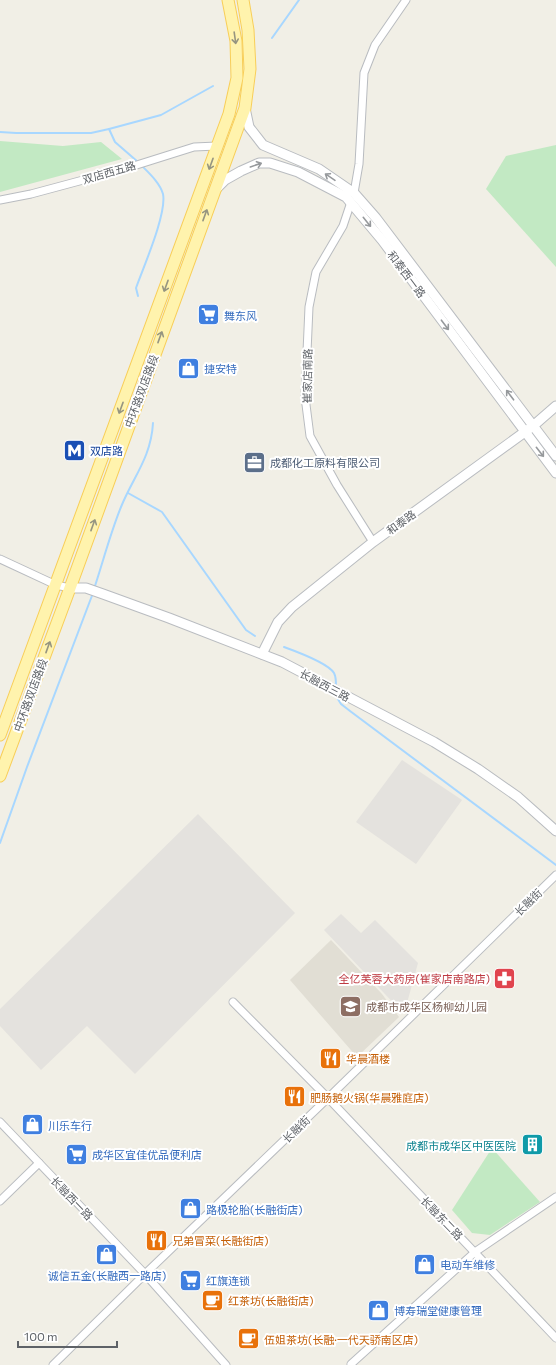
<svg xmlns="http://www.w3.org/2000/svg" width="556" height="1365" viewBox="0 0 556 1365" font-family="Commissioner,'Noto Sans SC',sans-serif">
<rect width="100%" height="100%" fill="#f1efe6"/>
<!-- industrial -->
<g fill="#e4e2de">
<polygon points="402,760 462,800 416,864 356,822"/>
<polygon points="198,814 295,913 135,1074 87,1026 41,1070 0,1026 0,1009"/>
<polygon points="341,914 361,933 375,920 418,963 404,1014 324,930"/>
</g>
<!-- education -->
<polygon fill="#e1ded4" points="331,940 382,994 399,1017 357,1057 290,980"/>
<!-- green -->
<g fill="#c2e9c3">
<polygon points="0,141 63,146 101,142 122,159 0,192"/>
<polygon points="556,145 556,267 486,189 506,156"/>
<polygon points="492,1148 540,1202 490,1235 472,1233 452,1210"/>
</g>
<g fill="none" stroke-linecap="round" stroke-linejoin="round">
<!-- stream -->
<g stroke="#a8d7ff" stroke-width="2">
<polyline points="272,38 299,0"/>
<polyline points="109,129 115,142 138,162"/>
<polyline points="0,132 16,133 91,133 109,129 161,115 213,86"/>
<path d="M138,296L136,288C143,268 167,214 163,194C160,183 149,173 141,165"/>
<polyline points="128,493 162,512 246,630 255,636"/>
<path d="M94,589C103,562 110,534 121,507C133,477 151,458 153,423"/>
<path d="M284,647C295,651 328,663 334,673C336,677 336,681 336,685"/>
<polyline points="336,696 341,704 350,711 556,865"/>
<polyline points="0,843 27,767 93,593"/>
</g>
<defs>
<g id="minor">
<polyline points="354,193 359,164 364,73 375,45 406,0"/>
<polyline points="0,200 31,194 124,169 194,147 217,146"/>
<polyline points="351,202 343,226 316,272 309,307 305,397 310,436 337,485 373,542"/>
<polyline points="0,559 56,585 70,588"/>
<polyline points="233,1002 328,1098 556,1338"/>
<polyline points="0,1122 145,1274 226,1365"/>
<polyline points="0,1201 39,1163"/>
<polyline points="351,1364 475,1252 556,1197"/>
<polyline points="53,1365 145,1274 328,1098 556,875"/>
</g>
<g id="tertiary">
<polyline points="245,108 249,127 263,145 319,169 354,193 376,218 556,456"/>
<polyline points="216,189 225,180 241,171 259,163 270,163 298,172 346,197 382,240 556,473"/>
<polyline points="70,588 86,588 103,594 169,618 282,662 434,742 478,769 518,797 556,831"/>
<polyline points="262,654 278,622 292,607 373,542 533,426 556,406"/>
</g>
<g id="primary">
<polyline points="0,735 229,114 237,78 236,41 228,0"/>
<polyline points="0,776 70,588 245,108 250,69 248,30 243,0"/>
</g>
</defs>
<!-- minor casing -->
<use href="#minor" stroke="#b9bcc0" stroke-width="9"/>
<!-- tertiary casing -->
<use href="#tertiary" stroke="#b9bcc0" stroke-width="11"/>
<!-- primary casing -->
<use href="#primary" stroke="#f8ce58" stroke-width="13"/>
<!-- minor -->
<use href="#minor" stroke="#fff" stroke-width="7"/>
<!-- tertiary -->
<use href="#tertiary" stroke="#fff" stroke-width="9"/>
<!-- primary -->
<use href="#primary" stroke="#fff3ad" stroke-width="11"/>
</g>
<!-- one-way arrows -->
<defs><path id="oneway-shaft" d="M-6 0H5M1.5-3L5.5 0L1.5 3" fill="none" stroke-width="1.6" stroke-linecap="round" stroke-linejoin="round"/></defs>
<g stroke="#969580">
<use href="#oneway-shaft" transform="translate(235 38) rotate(82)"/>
<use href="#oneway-shaft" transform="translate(211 164) rotate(110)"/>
<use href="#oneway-shaft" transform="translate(205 215) rotate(-70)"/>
<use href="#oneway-shaft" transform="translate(166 286) rotate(110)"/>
<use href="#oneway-shaft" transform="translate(160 337) rotate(-70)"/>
<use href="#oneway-shaft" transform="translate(121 408) rotate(110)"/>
<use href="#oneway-shaft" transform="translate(93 525) rotate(-70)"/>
<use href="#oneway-shaft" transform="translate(48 647) rotate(-70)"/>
</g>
<g stroke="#96999c">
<use href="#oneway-shaft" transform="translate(256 165) rotate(-19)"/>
<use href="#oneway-shaft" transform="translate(330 177) rotate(-146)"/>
<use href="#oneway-shaft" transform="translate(367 222) rotate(51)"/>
<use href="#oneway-shaft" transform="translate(445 325) rotate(53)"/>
<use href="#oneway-shaft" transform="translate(510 395) rotate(-127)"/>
<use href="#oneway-shaft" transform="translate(540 452) rotate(52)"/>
</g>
<!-- icons -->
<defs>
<symbol id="supermarket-square" viewBox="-11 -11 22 22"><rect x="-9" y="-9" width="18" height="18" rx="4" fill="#3f7fe0" stroke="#fff"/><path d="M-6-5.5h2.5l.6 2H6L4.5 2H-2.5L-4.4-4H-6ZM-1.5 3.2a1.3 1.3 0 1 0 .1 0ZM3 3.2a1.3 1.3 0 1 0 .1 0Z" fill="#fff"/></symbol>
<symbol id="shop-square" viewBox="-11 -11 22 22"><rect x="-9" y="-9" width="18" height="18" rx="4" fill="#3f7fe0" stroke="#fff"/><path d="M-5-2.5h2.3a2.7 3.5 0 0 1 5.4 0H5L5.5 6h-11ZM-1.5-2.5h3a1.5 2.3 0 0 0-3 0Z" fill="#fff"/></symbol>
<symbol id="metro-square" viewBox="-11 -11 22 22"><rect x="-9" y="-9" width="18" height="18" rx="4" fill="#1a4fb4" stroke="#fff"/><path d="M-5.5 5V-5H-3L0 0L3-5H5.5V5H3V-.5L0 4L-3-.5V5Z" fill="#fff"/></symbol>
<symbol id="office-square" viewBox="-11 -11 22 22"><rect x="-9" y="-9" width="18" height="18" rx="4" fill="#5c6f8a" stroke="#fff"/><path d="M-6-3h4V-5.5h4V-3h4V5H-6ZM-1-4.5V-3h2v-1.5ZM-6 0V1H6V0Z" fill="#fff"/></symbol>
<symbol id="pharmacy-square" viewBox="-11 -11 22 22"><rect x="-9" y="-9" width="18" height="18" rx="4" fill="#e0444e" stroke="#fff"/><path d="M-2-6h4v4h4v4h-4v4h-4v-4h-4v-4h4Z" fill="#fff"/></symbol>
<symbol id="school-square" viewBox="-11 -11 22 22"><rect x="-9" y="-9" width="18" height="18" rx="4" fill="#8d6e63" stroke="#fff"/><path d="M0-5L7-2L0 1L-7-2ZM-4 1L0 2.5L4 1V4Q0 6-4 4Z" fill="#fff"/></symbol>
<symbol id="restaurant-square" viewBox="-11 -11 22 22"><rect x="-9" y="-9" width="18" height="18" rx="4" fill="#e8710a" stroke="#fff"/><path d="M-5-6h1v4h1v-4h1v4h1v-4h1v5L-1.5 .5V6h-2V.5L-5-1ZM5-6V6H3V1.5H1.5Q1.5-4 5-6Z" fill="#fff"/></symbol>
<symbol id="building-square" viewBox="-11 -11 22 22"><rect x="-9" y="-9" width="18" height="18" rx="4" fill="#0f9aa8" stroke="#fff"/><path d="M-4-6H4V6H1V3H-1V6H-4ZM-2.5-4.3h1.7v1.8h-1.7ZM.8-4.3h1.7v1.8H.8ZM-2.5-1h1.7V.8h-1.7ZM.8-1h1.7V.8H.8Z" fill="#fff"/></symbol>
<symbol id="cafe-square" viewBox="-11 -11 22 22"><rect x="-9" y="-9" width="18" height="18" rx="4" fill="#e8710a" stroke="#fff"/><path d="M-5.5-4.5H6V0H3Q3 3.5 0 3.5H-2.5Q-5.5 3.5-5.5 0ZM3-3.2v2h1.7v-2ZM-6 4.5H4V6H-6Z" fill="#fff"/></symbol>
</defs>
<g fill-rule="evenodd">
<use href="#supermarket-square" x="196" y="302" width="25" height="25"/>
<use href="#shop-square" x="176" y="356" width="25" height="25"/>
<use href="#metro-square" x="62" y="438" width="25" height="25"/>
<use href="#office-square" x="242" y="450" width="25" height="25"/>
<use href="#pharmacy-square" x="492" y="966" width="25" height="25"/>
<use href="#school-square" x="338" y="994" width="25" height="25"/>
<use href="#restaurant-square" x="318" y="1046" width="25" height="25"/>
<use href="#restaurant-square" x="282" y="1084" width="25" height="25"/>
<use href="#shop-square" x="20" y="1112" width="25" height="25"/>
<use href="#building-square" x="520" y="1132" width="25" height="25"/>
<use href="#supermarket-square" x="64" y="1142" width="25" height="25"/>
<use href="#shop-square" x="178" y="1196" width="25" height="25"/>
<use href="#restaurant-square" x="144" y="1228" width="25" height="25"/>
<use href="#shop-square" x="94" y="1242" width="25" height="25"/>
<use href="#shop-square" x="412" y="1252" width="25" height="25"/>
<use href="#supermarket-square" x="178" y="1268" width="25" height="25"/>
<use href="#cafe-square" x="200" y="1288" width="25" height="25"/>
<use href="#shop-square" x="366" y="1298" width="25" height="25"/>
<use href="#cafe-square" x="236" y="1326" width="25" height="25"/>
</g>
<g text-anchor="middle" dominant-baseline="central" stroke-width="4" stroke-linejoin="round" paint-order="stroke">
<!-- street labels -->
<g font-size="11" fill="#5e6267" stroke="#fff">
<text transform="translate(109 172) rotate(-16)">双店西五路</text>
<text transform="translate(407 274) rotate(53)">和泰西一路</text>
<text transform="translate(307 376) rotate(-89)">崔家店南路</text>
<text transform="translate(141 391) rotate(-70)">中环路双店路段</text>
<text transform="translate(401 522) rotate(-36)">和泰路</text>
<text transform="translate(325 685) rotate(28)">长融西三路</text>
<text transform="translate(30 695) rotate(-70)">中环路双店路段</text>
<text transform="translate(528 902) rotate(-44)">长融街</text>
<text transform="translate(296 1129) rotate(-44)">长融街</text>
<text transform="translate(72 1198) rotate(46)">长融西一路</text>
<text transform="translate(442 1218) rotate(46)">长融东二路</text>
</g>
<!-- shop labels -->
<g font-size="11" fill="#366cbe" stroke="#fff" text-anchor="start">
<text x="224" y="315">舞东风</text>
<text x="204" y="368">捷安特</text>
<text x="48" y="1125">川乐车行</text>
<text x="92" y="1154">成华区宜佳优品便利店</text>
<text x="206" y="1209">路极轮胎(长融街店)</text>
<text x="440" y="1264">电动车维修</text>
<text x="107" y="1275" text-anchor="middle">诚信五金(长融西一路店)</text>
<text x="206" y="1280">红旗连锁</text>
<text x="394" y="1310">博寿瑞堂健康管理</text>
</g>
<!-- transit labels -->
<g font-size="11" fill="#164399" stroke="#fff" text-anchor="start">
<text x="90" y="450">双店路</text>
</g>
<!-- service labels -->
<g font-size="11" fill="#4e5e75" stroke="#fff" text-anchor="start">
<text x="270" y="462">成都化工原料有限公司</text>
</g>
<!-- health labels -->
<g font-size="11" fill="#be3a42" stroke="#fff" text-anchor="end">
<text x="490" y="978">全亿芙蓉大药房(崔家店南路店)</text>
</g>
<!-- education labels -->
<g font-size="11" fill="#785e54" stroke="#fff" text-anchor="start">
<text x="366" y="1006">成都市成华区杨柳幼儿园</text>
</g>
<!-- food labels -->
<g font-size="11" fill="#c56008" stroke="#fff" text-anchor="start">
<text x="346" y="1058">华晨酒楼</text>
<text x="310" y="1097">肥肠鹅火锅(华晨雅庭店)</text>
<text x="172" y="1240">兄弟冒菜(长融街店)</text>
<text x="228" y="1300">红茶坊(长融街店)</text>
<text x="264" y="1339">伍姐茶坊(长融·一代天骄南区店)</text>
</g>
<!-- culture labels -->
<g font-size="11" fill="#0d838f" stroke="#fff" text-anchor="end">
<text x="516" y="1145">成都市成华区中医医院</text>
</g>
</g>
<!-- scale -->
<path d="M18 1341v6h99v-6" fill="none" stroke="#5e6267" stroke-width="2"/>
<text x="24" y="1341" font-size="12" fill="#5e6267" stroke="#ffffff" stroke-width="3" paint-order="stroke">100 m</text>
</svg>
